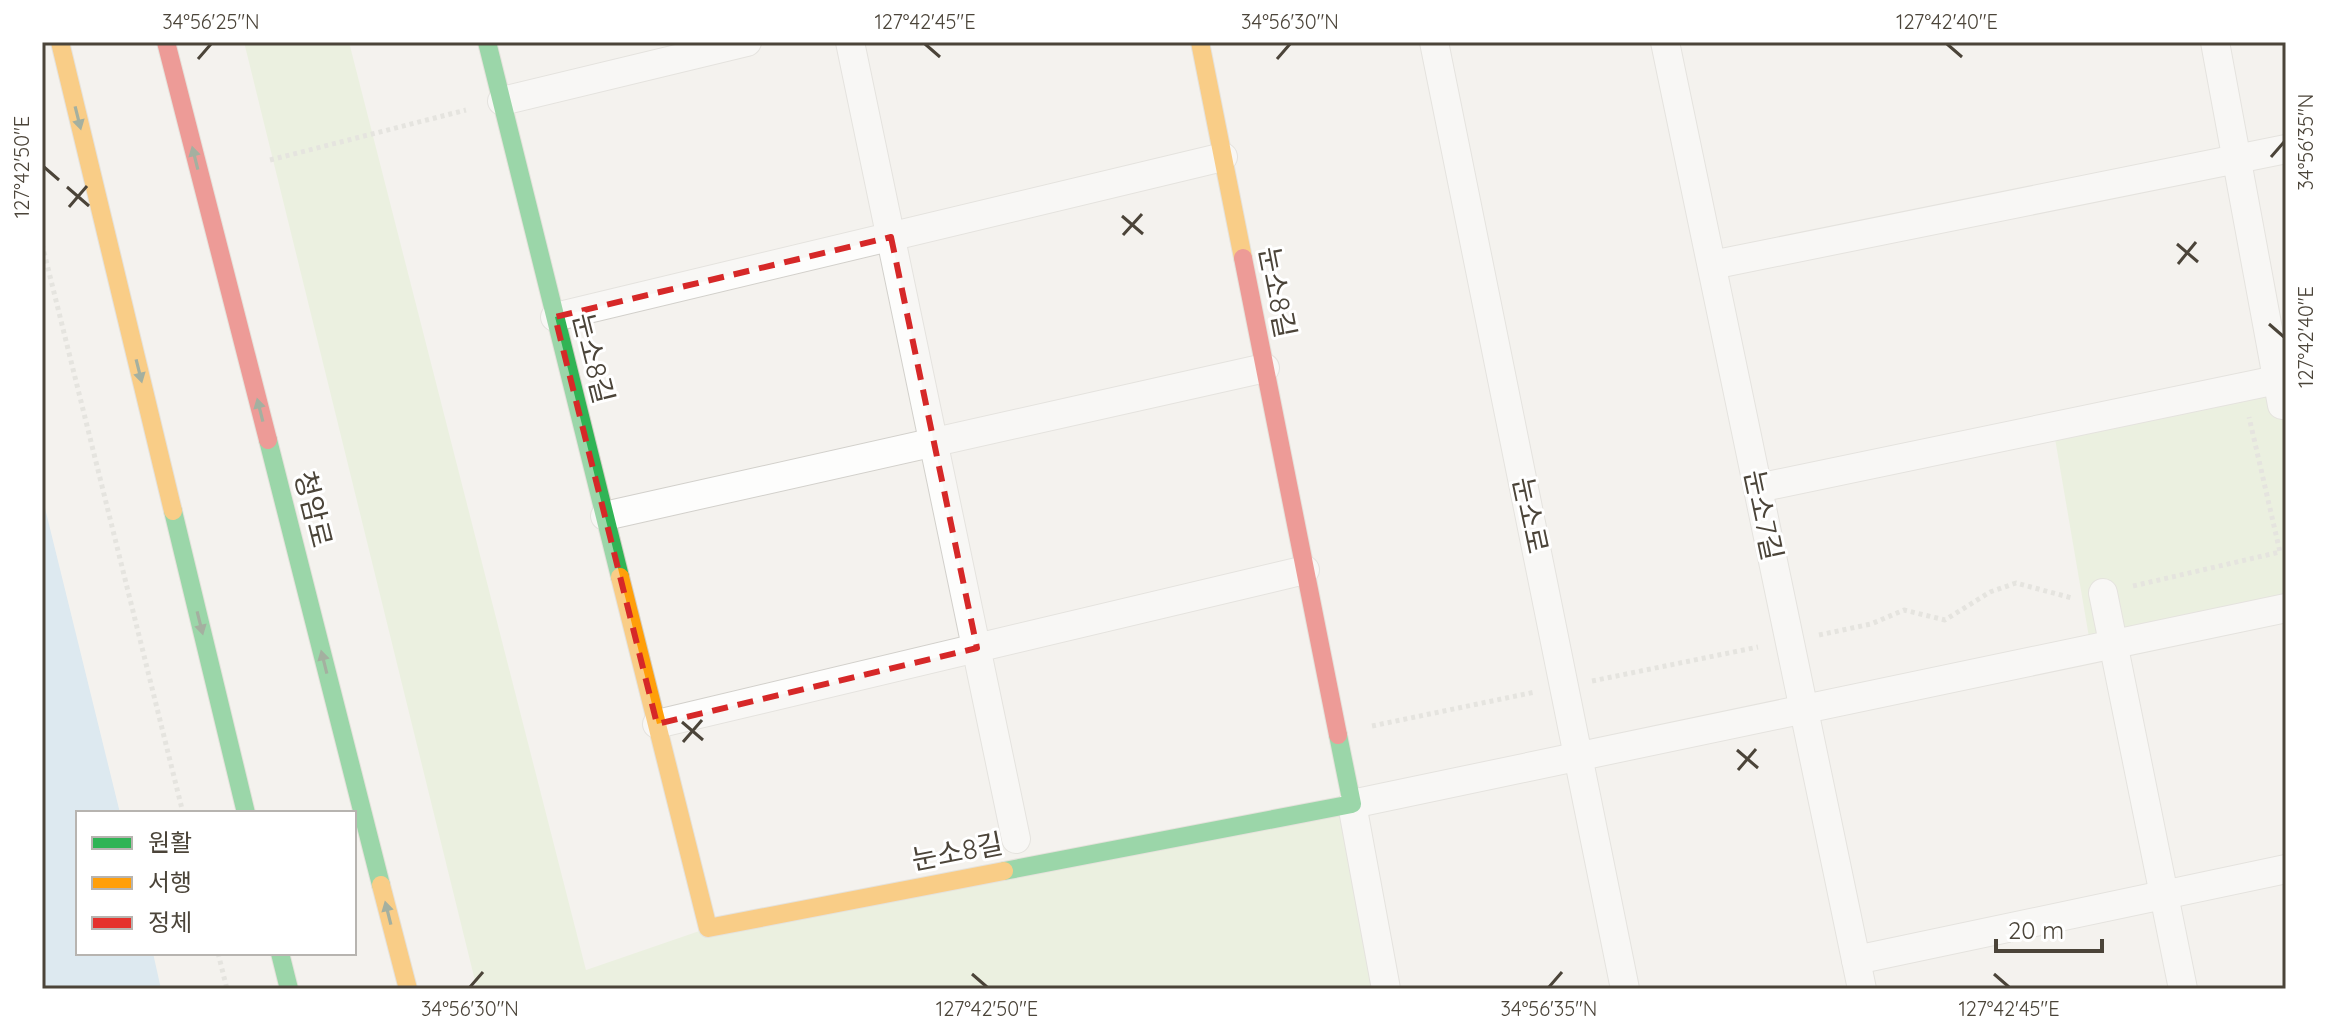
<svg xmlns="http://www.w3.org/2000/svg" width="2328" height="1031" viewBox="0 0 2328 1031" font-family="Quicksand,'Noto Sans KR',sans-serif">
<rect width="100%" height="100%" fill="#f4f2ee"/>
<!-- green -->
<g fill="#e1eecf">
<polygon points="244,42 349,42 586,970 708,928 1352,804 1386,989 477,989"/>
<polygon points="2286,378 2286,608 2091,649 2053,427"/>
</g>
<!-- water -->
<polygon fill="#c0ddf1" points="42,496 120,813 78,813 78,953 153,953 161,989 42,989"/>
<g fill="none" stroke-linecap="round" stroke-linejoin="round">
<defs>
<g id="street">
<polyline points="850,42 1016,839"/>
<polyline points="1434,42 1625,989"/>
<polyline points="1665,42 1862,989"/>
<polyline points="2215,42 2282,405"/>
<polyline points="502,101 747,42"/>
<polyline points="1712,265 2286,149"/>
<polyline points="555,317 1223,157"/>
<polyline points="1758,488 2286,378"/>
<polyline points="605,516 1265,368"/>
<polyline points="2103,593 2183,989"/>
<polyline points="657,724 1305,570"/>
<polyline points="1856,960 2286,869"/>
<polyline points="1386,989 1352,804 2286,608"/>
</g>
<g id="fast">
<polyline points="487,42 620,577"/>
<polyline points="268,440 381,885"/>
<polyline points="173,511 246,813"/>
<polyline points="1004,871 1352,804 1338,735"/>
<polyline points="280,953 289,989"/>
</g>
<g id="slow">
<polyline points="60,42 173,511"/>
<polyline points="1200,42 1243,258"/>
<polyline points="620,577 708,928 1004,871"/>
<polyline points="381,885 408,989"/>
</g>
<g id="jam">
<polyline points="166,42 268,440"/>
<polyline points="1243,258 1338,735"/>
</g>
</defs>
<!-- street casing -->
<use href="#street" stroke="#d2d0cb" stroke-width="30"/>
<!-- fast casing -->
<use href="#fast" stroke="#d3cfc5" stroke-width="20"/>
<!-- slow casing -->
<use href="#slow" stroke="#d3cfc5" stroke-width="20"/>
<!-- jam casing -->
<use href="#jam" stroke="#d3cfc5" stroke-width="20"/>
<!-- path -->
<g stroke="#d3d2cc" stroke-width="5" stroke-dasharray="4 4" stroke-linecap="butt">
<polyline points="270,160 466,110"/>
<polyline points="42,244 183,813"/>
<polyline points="2133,586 2280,552 2249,417"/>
<polyline points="1819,635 1871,624 1904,610 1945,620 1990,592 2016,583 2072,598"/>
<polyline points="1592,681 1758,647"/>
<polyline points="1372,726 1535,692"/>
<polyline points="218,953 227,989"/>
</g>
<!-- street -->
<use href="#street" stroke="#fdfdfc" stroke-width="28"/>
<!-- fast -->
<use href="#fast" stroke="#30b455" stroke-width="18"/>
<!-- slow -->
<use href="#slow" stroke="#ff9f0a" stroke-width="18"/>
<!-- jam -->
<use href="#jam" stroke="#e5322d" stroke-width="18"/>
</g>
<!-- one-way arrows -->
<defs><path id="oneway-solid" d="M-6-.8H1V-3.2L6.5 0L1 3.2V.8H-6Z" transform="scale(2)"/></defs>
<g fill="#446040">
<use href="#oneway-solid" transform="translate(78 118) rotate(76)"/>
<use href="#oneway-solid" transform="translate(195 158) rotate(-104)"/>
<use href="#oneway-solid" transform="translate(139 371) rotate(76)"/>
<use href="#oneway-solid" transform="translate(260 410) rotate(-104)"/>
<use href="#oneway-solid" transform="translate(200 623) rotate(76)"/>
<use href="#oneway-solid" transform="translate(324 662) rotate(-104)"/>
<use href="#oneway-solid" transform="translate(388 913) rotate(-104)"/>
</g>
<!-- marked area -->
<path d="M0 0H2328V1031H0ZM891,237L977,648L657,724L555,317Z" fill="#f4f2ee" fill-opacity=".55" fill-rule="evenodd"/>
<path fill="none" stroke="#d62828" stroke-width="6" stroke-dasharray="16 10" stroke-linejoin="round" d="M891,237L977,648L657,724L555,317Z"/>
<!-- ticks -->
<path fill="none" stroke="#4b4439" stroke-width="3" d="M925,44L940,57M1947,44L1962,57M198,59L211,44M1277,59L1290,44M2271,157L2284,142M44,167L59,180M67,187L89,206M69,207L87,186M1122,216L1143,234M1123,235L1142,214M2177,244L2198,262M2178,264L2196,242M2269,324L2284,337M682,722L703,740M683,742L702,720M1737,750L1758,768M1738,770L1756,749M972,974L987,987M1994,974L2009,987M470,987L483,972M1549,987L1562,972"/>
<g text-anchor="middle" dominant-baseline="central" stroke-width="6" stroke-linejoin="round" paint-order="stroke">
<!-- street labels -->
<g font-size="28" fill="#4b4439" stroke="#fff">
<text transform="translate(1278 292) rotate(79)">눈소8길</text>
<text transform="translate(594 358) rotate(76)">눈소8길</text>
<text transform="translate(314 509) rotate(76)">청암로</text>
<text transform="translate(1531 515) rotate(78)">눈소로</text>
<text transform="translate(1764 515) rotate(78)">눈소7길</text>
<text transform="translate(957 851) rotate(-11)">눈소8길</text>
</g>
</g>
<!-- border -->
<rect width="2328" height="1031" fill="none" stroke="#ffffff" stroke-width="88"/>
<!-- legend -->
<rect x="76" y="811" width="280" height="144" fill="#ffffff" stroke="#b7b4b0" stroke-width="2"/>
<rect x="92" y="837" width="40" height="12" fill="#30b455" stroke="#b7b4b0" stroke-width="2"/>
<text x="148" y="851" font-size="24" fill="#4b4439">원활</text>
<rect x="92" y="877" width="40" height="12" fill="#ff9f0a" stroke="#b7b4b0" stroke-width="2"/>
<text x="148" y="891" font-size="24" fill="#4b4439">서행</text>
<rect x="92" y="917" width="40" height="12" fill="#e5322d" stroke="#b7b4b0" stroke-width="2"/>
<text x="148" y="931" font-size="24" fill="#4b4439">정체</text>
<!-- scale -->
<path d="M1996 939v12h106v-12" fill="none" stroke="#4b4439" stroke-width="4"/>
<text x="2008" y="939" font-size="24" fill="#4b4439" stroke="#ffffff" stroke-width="6" paint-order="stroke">20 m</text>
<rect x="44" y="44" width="2240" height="943" fill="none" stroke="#4b4439" stroke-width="3"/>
<g font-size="20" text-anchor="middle" fill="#4b4439">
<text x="211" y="29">34°56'25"N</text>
<text x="925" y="29">127°42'45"E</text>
<text x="1290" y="29">34°56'30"N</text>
<text x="1947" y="29">127°42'40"E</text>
<text transform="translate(2306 142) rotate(-90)" y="7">34°56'35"N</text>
<text transform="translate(22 167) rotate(-90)" y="7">127°42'50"E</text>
<text transform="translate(2306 337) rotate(-90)" y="7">127°42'40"E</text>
<text x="470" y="1016">34°56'30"N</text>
<text x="987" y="1016">127°42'50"E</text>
<text x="1549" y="1016">34°56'35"N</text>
<text x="2009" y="1016">127°42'45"E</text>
</g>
</svg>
